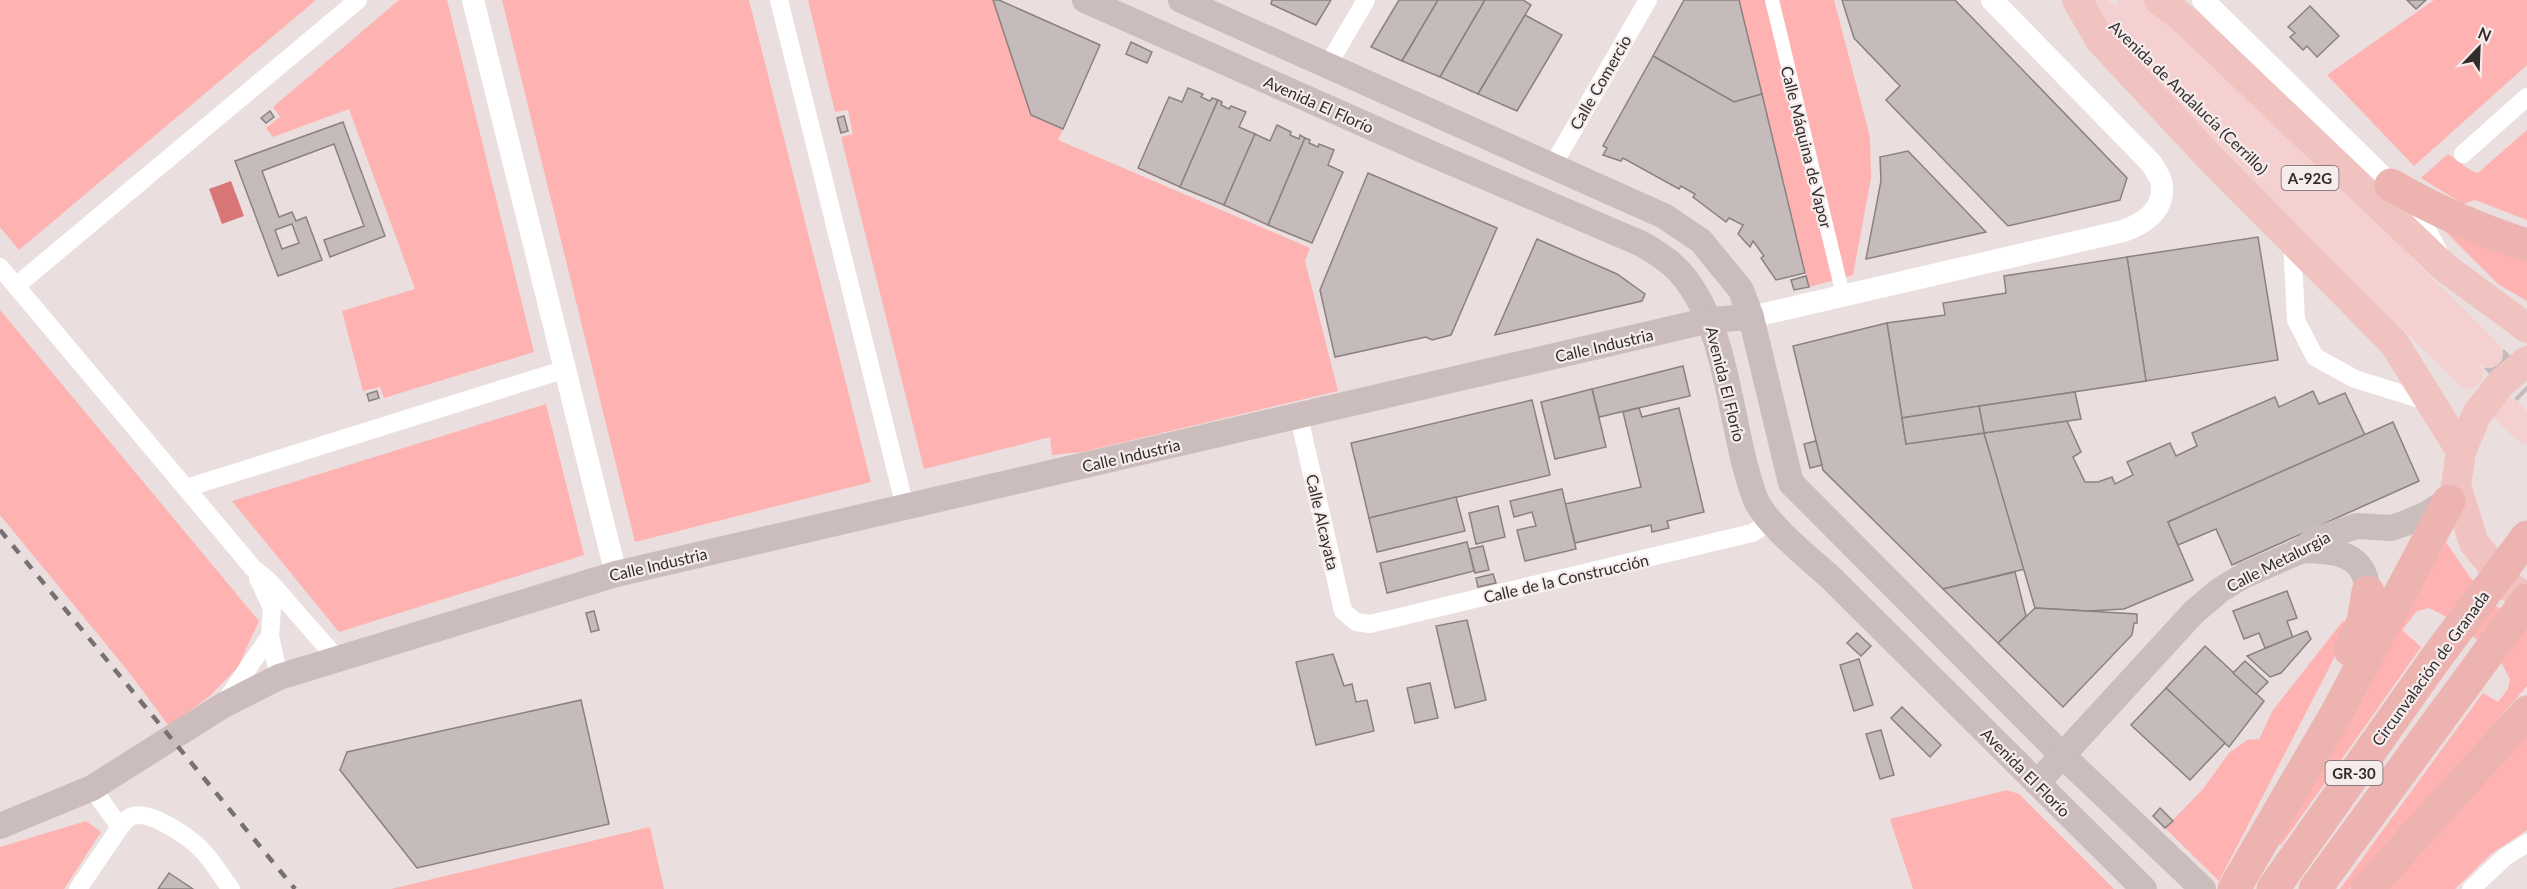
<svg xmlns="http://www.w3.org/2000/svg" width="2527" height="889" viewBox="0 0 2527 889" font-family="Lato,sans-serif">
<rect width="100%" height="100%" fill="#eadfde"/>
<!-- green -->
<g fill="#feb2b1">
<polygon points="0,0 316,0 19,250 0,227"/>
<polygon points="399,0 447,0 534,352 384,398 380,387 363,391 342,311 415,289 349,109 273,137 266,128 280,117 273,107"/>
<polygon points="502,0 749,0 871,482 635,542"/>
<polygon points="808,0 993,0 1031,114 1063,129 1058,140 1310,248 1305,261 1338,391 1082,452 1052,455 1050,437 924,469 841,137 853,134 848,110 835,112"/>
<polygon points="1739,0 1834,0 1870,137 1871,178 1853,275 1809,287"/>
<polygon points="2434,0 2527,0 2527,65 2414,166 2327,75"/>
<polygon points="2527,130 2527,220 2475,200 2463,204 2421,178 2448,154 2470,170 2478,173"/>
<polygon points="2441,227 2527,259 2527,301 2498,284"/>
<polygon points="0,310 259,621 238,667 210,696 169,726 128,671 0,515"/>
<polygon points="546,404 584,555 339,632 232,501"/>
<polygon points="2446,542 2469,576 2493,604 2527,625 2527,686 2349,889 2340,889 2483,693 2498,702 2508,689 2510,679 2496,653 2443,615 2429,608 2417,611 2402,630 2421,647 2281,845 2276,841"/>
<polygon points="2343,621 2349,623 2344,639 2219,881 2165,828 2203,789 2229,753 2247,740 2259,739 2273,710"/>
<polygon points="2527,735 2527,830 2491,854 2455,889 2382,889"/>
<polygon points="2007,790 2019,794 2114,889 1913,889 1890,819"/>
<polygon points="86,821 101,832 64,889 0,889 0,847"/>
<polygon points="650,827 664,889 391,889"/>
</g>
<!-- water -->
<polygon fill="#d87577" points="231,181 244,216 222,224 209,189"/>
<!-- building -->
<g fill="#c6bbbb" stroke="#8b8181" stroke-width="1.5" fill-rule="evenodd">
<polygon points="993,0 999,0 1100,45 1063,129 1031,115"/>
<polygon points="1272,0 1331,0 1316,25 1271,4"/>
<polygon points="1399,0 1438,0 1402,61 1371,47"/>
<polygon points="1438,0 1485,0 1440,77 1402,61"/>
<polygon points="1485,0 1523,0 1531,5 1478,94 1440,77"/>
<polygon points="1684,0 1739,0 1762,94 1734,102 1653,56"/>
<polygon points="1842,0 1955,0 2127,178 2120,200 2008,226 1886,100 1900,86 1854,38"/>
<polygon points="2407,0 2426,0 2416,9"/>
<polygon points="2310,6 2339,36 2317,57 2307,46 2303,50 2290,37 2295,33 2288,27"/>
<polygon points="1525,15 1562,35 1517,111 1478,94"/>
<polygon points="1131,42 1152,52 1147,63 1126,54"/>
<polygon points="1653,56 1734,102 1762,94 1805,273 1776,280 1761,258 1764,256 1753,241 1750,247 1738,234 1743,225 1729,218 1726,222 1693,197 1695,194 1681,186 1679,189 1623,158 1621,161 1603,155 1607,148 1603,146"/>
<polygon points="1188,88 1203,94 1201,97 1210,101 1212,98 1218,100 1180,187 1138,168 1169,97 1182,102"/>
<polygon points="1218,100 1222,102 1221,105 1229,109 1231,106 1246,112 1239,127 1255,134 1224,205 1180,187"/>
<polygon points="270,111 274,117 266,123 261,118"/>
<polygon points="844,116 848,131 841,133 837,118"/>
<path d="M343,122L385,236L330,257L324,240L364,226L334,144L262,171L279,217L292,212L296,221L306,217L322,260L278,276L235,161ZM292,224L299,243L282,249L275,230Z"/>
<polygon points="1277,125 1291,132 1290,135 1299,139 1300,135 1305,138 1268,225 1224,205 1255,134 1270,141"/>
<polygon points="1305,138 1310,140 1309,143 1318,147 1319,144 1334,150 1328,165 1343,172 1312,243 1268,225"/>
<polygon points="1908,151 1986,232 1866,259 1881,181 1880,157"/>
<polygon points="1368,173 1497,228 1451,335 1432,340 1426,337 1335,357 1320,290"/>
<polygon points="2258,237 2278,360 2146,381 2127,257"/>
<polygon points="1537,239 1617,274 1645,294 1642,301 1495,335"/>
<polygon points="2127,257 2146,381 1902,418 1887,323 1945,315 1943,303 2006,293 2004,276"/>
<polygon points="1806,276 1809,287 1794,290 1791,280"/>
<polygon points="1887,323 1906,444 1984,433 2025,569 1943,589 1823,470 1793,346"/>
<polygon points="1683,366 1690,396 1599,417 1592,389"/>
<polygon points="1592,389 1606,447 1555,459 1541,402"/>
<polygon points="377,391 379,398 369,401 367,394"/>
<polygon points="2313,391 2319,404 2345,393 2365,435 2168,522 2193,580 2124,609 2088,611 2035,608 1984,433 2067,421 2081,452 2073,457 2085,482 2098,482 2112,477 2115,484 2133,475 2127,462 2170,443 2176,456 2197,446 2192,433 2275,397 2279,407"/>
<polygon points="2075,392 2081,419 1984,433 1979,406"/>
<polygon points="1532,400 1550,475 1369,518 1351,443"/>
<polygon points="1979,406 1984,433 1906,444 1902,418"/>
<polygon points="1639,408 1642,417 1679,408 1704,512 1667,521 1669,528 1652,532 1651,525 1575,543 1565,504 1641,487 1623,412"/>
<polygon points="2393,422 2419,481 2232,565 2216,529 2178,545 2168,522"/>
<polygon points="1816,441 1822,465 1810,468 1804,444"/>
<polygon points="1562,489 1576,549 1525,561 1517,530 1536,526 1532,512 1514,517 1510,501"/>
<polygon points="1456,497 1465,531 1377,552 1369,518"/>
<polygon points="1498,506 1505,537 1476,544 1469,513"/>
<polygon points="1467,542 1474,571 1387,593 1380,563"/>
<polygon points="1483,546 1489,570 1475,573 1469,549"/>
<polygon points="2015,572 2026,616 1998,643 1943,589"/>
<polygon points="1493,574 1496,583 1478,587 1476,578"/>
<polygon points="2287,591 2297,618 2287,621 2293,638 2265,648 2259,633 2244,639 2233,611"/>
<polygon points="2035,608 2137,614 2137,623 2134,623 2132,635 2063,707 1998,643"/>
<polygon points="594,611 599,630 591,632 586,613"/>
<polygon points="1467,620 1486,700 1455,708 1436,626"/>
<polygon points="2307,631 2311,639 2281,673 2270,677 2247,656"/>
<polygon points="1857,633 1871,646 1861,656 1847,643"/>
<polygon points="2205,646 2264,701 2229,747 2166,688"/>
<polygon points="1333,654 1344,686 1352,684 1356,702 1367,700 1374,731 1316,745 1296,662"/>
<polygon points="1859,659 1873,705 1854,711 1840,665"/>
<polygon points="2245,661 2268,682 2256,694 2233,673"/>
<polygon points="1430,683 1438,718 1415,723 1407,688"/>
<polygon points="2166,688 2225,743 2190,780 2131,725"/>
<polygon points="581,700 609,824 417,868 340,770 347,752"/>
<polygon points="1902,707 1941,745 1930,757 1891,718"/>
<polygon points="1881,730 1894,775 1880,779 1866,734"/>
<polygon points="2160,808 2173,821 2165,828 2153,816"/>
<polygon points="169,873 193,889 158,889"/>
</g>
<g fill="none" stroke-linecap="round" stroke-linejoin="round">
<!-- primary-tunnel -->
<polyline stroke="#c5bbbb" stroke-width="28" stroke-dasharray="28 14" stroke-linecap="butt" points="2494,359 2527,391"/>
<!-- pedestrian -->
<polyline stroke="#fff" stroke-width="14" points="1772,0 1843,295"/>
<!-- minor -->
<g stroke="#fff" stroke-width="18">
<polyline points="779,0 905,507"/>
<polyline points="1328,65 1366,0"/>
<polyline points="2463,154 2527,97"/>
<polyline points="1553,165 1648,0"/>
<polyline points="2292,240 2296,320 2315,357 2355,379 2429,402"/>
<polyline points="0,267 253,568 269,581 338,660"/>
<polyline points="16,286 358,0"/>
<polyline points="1299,417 1343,611 1356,622 1370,624 1752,533 1772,521"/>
<polyline points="186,488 566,369"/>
<polyline points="258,578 272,608 270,636 279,677"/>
<polyline points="222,706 270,636"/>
<path d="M92,788L120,827C123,824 126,819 130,817C148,808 187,836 200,848C212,860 221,876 231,889"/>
<polyline points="78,889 120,827"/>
<polyline points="2471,889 2505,857 2527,843"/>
</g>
<!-- tertiary -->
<g stroke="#fff" stroke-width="22">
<polyline points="473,0 616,574"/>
<polyline points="2203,0 2391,185 2419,218 2438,255"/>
<path d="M1751,317L2123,231C2143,224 2164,211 2162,186C2162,179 2155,170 2152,164L1992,0"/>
</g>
<!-- secondary -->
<g stroke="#ccbdbd" stroke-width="26">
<path d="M1085,0L1425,151L1642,244C1659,254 1675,264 1687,281C1730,338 1730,431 1755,498C1764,522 1810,559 1830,577L2144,889"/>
<polyline points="1181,0 1664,216 1701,241 1741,290 1751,317 1791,483 2062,755 2203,889"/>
<path d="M2302,550C2335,551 2365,552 2368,592"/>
<polyline points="2037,783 2194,612 2220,590 2243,576 2302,550 2314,540 2357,526 2391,528 2406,523 2427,514 2450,499"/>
<polyline points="0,826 92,788 222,706 279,677 616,574 1710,320 1751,317"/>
</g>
<!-- primary -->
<g stroke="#f4d1d0" stroke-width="28">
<polyline points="2086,0 2117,25 2469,375"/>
<polyline points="2131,0 2489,354"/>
<polyline points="2508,412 2527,430"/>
</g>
<!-- trunk -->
<g stroke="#f0c2c0" stroke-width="30">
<polyline points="2077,0 2100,40 2214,162 2394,343 2461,451"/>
<polyline points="2159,0 2184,19 2444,267 2527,328"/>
<polyline points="2527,361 2501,383 2477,414 2461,451 2456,486 2474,543 2510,587 2527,598"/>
</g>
<!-- motorway -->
<g stroke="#edb3b1" stroke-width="33">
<path d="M2391,185C2434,210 2479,230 2527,245"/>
<polyline points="2350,650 2363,622 2368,592"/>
<polyline points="2234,889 2336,714 2449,501"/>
<polyline points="2273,889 2436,658 2527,537"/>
<polyline points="2315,889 2527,600"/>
<polyline points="2367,889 2527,712"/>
</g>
<!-- rail -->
<polyline stroke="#787171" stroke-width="4.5" stroke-dasharray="10 10" stroke-linecap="butt" points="0,530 295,889"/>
</g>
<g text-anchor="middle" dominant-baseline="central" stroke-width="4.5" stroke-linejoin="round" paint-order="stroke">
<!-- shield labels -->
<g fill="#f7ecec" stroke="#6c6666" stroke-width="1.5">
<rect x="2281.5" y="166" width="57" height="24" rx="4.5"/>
<rect x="2325.5" y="761" width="57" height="24" rx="4.5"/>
</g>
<g font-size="15" font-weight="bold" fill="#312d2d">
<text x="2310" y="178">A-92G</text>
<text x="2354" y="773">GR-30</text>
</g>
<!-- street labels -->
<g font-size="16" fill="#312d2d" stroke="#f7ecec">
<text transform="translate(1600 82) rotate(-60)">Calle Comercio</text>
<text transform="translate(2189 97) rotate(44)">Avenida de Andalucía (Cerrillo)</text>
<text transform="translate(1319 104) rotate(24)">Avenida El Florío</text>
<text transform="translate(1807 147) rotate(76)">Calle Máquina de Vapor</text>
<text transform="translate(1604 345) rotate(-13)">Calle Industria</text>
<text transform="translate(1726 384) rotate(76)">Avenida El Florío</text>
<text transform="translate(1131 455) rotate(-13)">Calle Industria</text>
<text transform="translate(1323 522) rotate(77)">Calle Alcayata</text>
<text transform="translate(2278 561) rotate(-27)">Calle Metalurgia</text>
<text transform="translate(658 564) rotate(-13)">Calle Industria</text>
<text transform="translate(1566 578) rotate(-13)">Calle de la Construcción</text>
<text transform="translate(2430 668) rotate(-54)">Circunvalación de Granada</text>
<text transform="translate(2026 772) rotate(45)">Avenida El Florío</text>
</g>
</g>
<!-- north arrow -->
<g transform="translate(2479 48) rotate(23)" stroke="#f7ecec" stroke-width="4.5" paint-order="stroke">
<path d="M0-4.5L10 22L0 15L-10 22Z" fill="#312d2d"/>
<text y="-9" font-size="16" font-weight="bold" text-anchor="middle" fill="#312d2d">N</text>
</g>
</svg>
